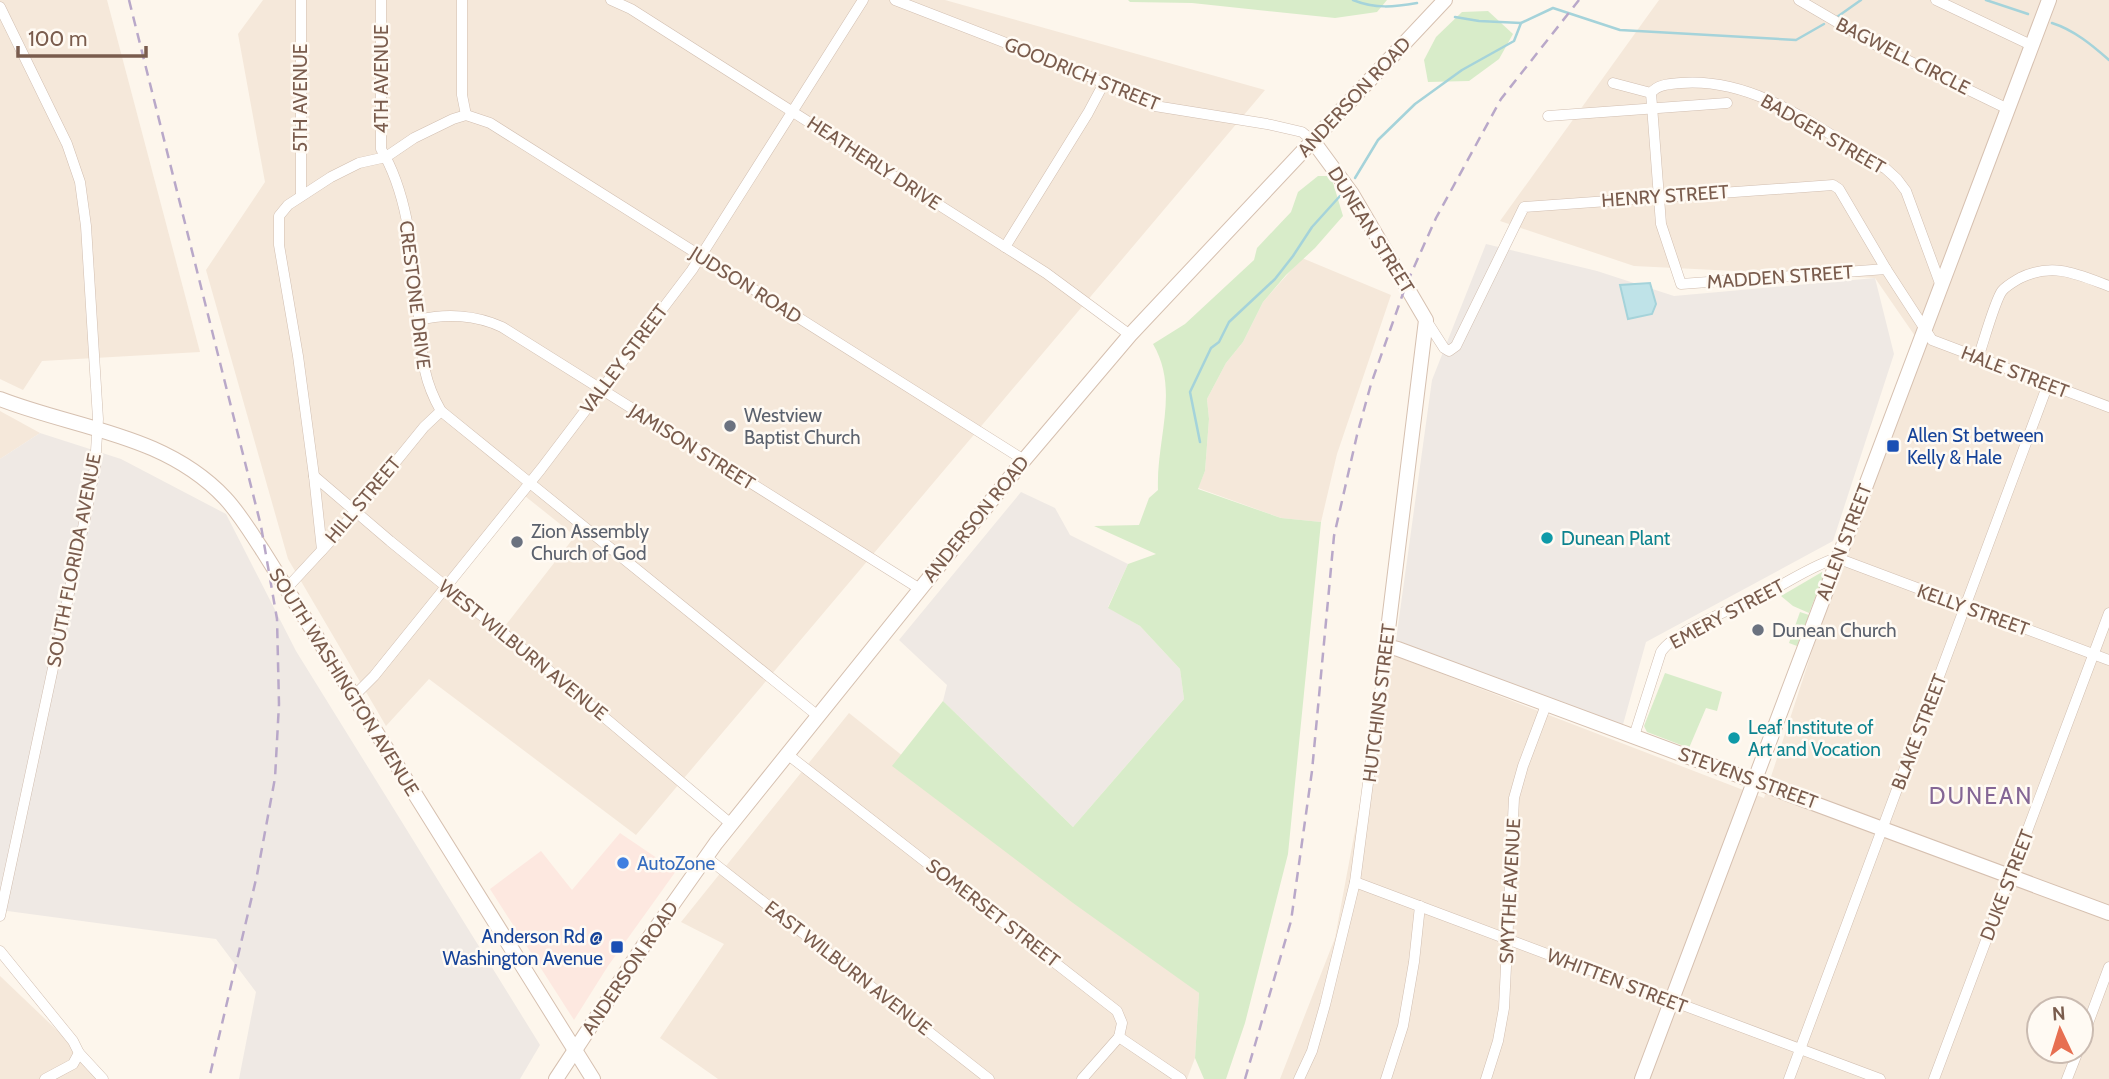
<svg xmlns="http://www.w3.org/2000/svg" width="2109" height="1079" viewBox="0 0 2109 1079" font-family="Cabin,sans-serif">
<rect width="100%" height="100%" fill="#fdf6ec"/>
<!-- residential -->
<g fill="#f5e8da" fill-rule="evenodd">
<polygon points="0,0 107,0 200,352 42,361 23,390 0,379"/>
<path d="M263,0H945L1265,90L636,835L429,679L386,726L288,559L206,270L265,182L238,34ZM525,496L575,536L505,626L452,585Z"/>
<path d="M1659,0H2109V1079H1280L1335,938L1388,653L1764,798L1915,336L1875,278L1634,266L1500,221ZM2039,1009H2081V1051H2039Z"/>
<polygon points="1302,258 1391,295 1337,454 1321,522 1281,518 1198,488 1205,471 1209,419 1207,399 1226,363 1243,342 1263,302"/>
<polygon points="0,411 40,433 0,459"/>
<polygon points="849,713 1199,993 1195,1058 1187,1079 718,1079 660,1038 724,944 681,922"/>
<polygon points="0,976 108,1079 0,1079"/>
</g>
<!-- commercial -->
<polygon fill="#fde8e0" points="620,833 676,871 608,966 574,1020 490,889 541,851 572,890"/>
<!-- industrial -->
<g fill="#efe9e4">
<polygon points="1486,244 1597,271 1674,296 1875,278 1894,354 1833,541 1646,642 1622,728 1396,640 1432,380"/>
<polygon points="40,433 121,459 226,514 296,651 540,1045 520,1079 239,1079 256,992 216,939 0,910 0,459"/>
<polygon points="1021,492 1055,508 1070,535 1128,564 1108,607 1140,626 1180,669 1184,699 1073,827 943,701 947,685 899,640"/>
</g>
<!-- green -->
<g fill="#d8ecc9">
<polygon points="1128,0 1387,0 1377,12 1335,18 1192,3 1130,2"/>
<polygon points="1488,11 1513,34 1499,59 1469,81 1428,82 1424,60 1436,37 1462,12"/>
<path d="M1318,176H1331L1343,216L1315,248L1286,275L1263,302L1243,342L1226,363L1207,399L1209,419L1205,471L1198,489L1281,518L1321,522L1288,854L1245,1023L1226,1079H1204L1195,1058L1199,993L1073,903L892,766L943,701L1073,827L1184,699L1180,669L1140,626L1108,608L1128,564L1156,554L1094,526L1139,525L1149,498L1158,490C1156,439 1180,390 1153,344L1185,324L1254,260L1257,248L1291,212L1298,192Z"/>
<polygon points="1822,572 1824,575 1809,613 1793,606 1781,596"/>
<polygon points="1800,612 1809,615 1797,646 1789,643"/>
<polygon points="1665,673 1722,692 1717,711 1706,708 1689,748 1647,732 1644,726"/>
</g>
<!-- water -->
<polygon fill="#bfe3e8" stroke="#a5d3da" stroke-width="2" points="1650,283 1656,304 1652,314 1628,319 1620,285"/>
<g fill="none" stroke-linecap="round" stroke-linejoin="round">
<!-- stream -->
<g stroke="#a5d3da" stroke-width="2.5">
<path d="M1353,0C1375,9 1394,7 1417,3"/>
<polyline points="1986,0 2028,14"/>
<polyline points="1455,17 1479,21 1521,23 1553,8 1620,30 1796,40 1824,24"/>
<polyline points="1837,17 1861,0"/>
<path d="M2052,23C2074,30 2092,45 2109,60"/>
<polyline points="1355,178 1378,140 1415,104 1462,70 1514,41 1521,23"/>
<polyline points="1200,442 1190,392 1211,348 1219,342 1229,322 1275,279 1293,256 1312,227 1340,196"/>
</g>
<defs>
<g id="street">
<polyline points="301,0 301,196"/>
<path d="M381,0V149C410,197 413,262 419,317C422,355 422,378 441,411L818,716"/>
<polyline points="462,0 462,95 466,115"/>
<polyline points="611,0 631,9 1046,273 1130,335"/>
<polyline points="895,0 1068,67 1155,106 1267,124 1302,132 1313,141"/>
<polyline points="1799,0 1876,45 2008,109"/>
<polyline points="1936,0 2031,45"/>
<polyline points="0,7 67,144 80,182 86,226 98,419 95,467 87,509 0,916"/>
<polyline points="1613,83 1651,93"/>
<polyline points="466,115 490,123 1024,460"/>
<polyline points="1548,116 1727,103"/>
<polyline points="1005,247 1088,113 1104,83"/>
<path d="M1886,269L1681,284L1661,224L1651,93C1658,84 1670,84 1681,83C1758,77 1823,132 1886,169L1897,179L1906,191L1941,286"/>
<path d="M419,320C446,313 476,315 502,327L920,589"/>
<polyline points="1426,320 1444,348 1449,351 1456,346 1524,207 1833,185 1839,189 1886,269 1932,340 2109,407"/>
<path d="M1978,358C1983,344 1995,300 2002,291C2006,286 2015,281 2020,278C2053,262 2077,274 2109,286"/>
<polyline points="314,476 390,541 534,658 731,824"/>
<polyline points="322,550 314,476 298,356 279,245 279,216 288,205 331,177 359,163 386,157 414,138 453,119 466,115"/>
<polyline points="286,589 337,534 424,427 441,411"/>
<polyline points="354,696 374,676 541,469 692,270 863,0"/>
<path d="M1634,736L1661,652C1676,629 1747,603 1774,589C1795,578 1814,565 1837,558L2109,660"/>
<polyline points="787,754 1117,1011 1122,1023 1119,1037"/>
<polyline points="706,857 989,1079"/>
<polyline points="1355,882 1880,1079"/>
<polyline points="0,951 73,1041 79,1053 103,1079"/>
<polyline points="1119,1037 1181,1079"/>
<polyline points="2081,1042 2109,967"/>
<polyline points="45,1079 73,1064 79,1053"/>
<polyline points="1082,1079 1119,1037"/>
<polyline points="1299,1079 1312,1051 1325,1005 1355,882 1386,646"/>
<polyline points="1386,1079 1403,1026 1414,962 1420,906"/>
<polyline points="1486,1079 1498,1041 1504,1008 1514,798 1523,766 1546,705"/>
<polyline points="1789,1079 2048,384"/>
<polyline points="1934,1079 2109,613"/>
<polyline points="2067,1079 2078,1051"/>
</g>
<g id="secondary">
<polyline points="1313,141 1352,194 1426,320 1386,646 1398,649 2109,913"/>
<path d="M0,399C77,429 165,434 225,498C240,514 251,533 263,551L593,1079"/>
<polyline points="556,1079 644,945 716,843 1024,460 1130,335 1445,0"/>
<polyline points="1642,1079 2049,0"/>
</g>
</defs>
<!-- street casing -->
<use href="#street" stroke="#d1beb0" stroke-width="11"/>
<!-- secondary casing -->
<use href="#secondary" stroke="#d6c0b0" stroke-width="16"/>
<!-- street -->
<use href="#street" stroke="#fff" stroke-width="10"/>
<!-- secondary -->
<use href="#secondary" stroke="#fff" stroke-width="14"/>
<!-- rail -->
<g stroke="#b9a8c9" stroke-width="2.5" stroke-dasharray="10 7" stroke-linecap="butt">
<polyline points="129,0 261,526 277,619 279,704 275,778 257,875 209,1079"/>
<polyline points="1245,1079 1291,921 1312,771 1334,536 1357,435 1371,384 1406,285 1436,218 1501,99 1579,0"/>
</g>
</g>
<!-- markers -->
<g fill="#6b7280" stroke="#fffaf3" stroke-width="2.5">
<circle cx="730" cy="426" r="7"/>
<circle cx="517" cy="542" r="7"/>
<circle cx="1758" cy="630" r="7"/>
</g>
<g fill="#1a4fb4" stroke="#fffaf3" stroke-width="2.5">
<rect x="1886" y="439" width="14" height="14" rx="3.5"/>
<rect x="610" y="940" width="14" height="14" rx="3.5"/>
</g>
<g fill="#0f9aa8" stroke="#fffaf3" stroke-width="2.5">
<circle cx="1547" cy="538" r="7"/>
<circle cx="1734" cy="738" r="7"/>
</g>
<circle fill="#3f7fe0" stroke="#fffaf3" stroke-width="2.5" cx="623" cy="863" r="7"/>
<g text-anchor="middle" dominant-baseline="central" stroke-width="5" stroke-linejoin="round" paint-order="stroke">
<!-- street labels -->
<g font-size="19" fill="#7a5c4d" stroke="#fffaf3">
<text transform="translate(1903 56) rotate(27)">BAGWELL CIRCLE</text>
<text transform="translate(1082 74) rotate(22)">GOODRICH STREET</text>
<text transform="translate(381 79) rotate(-90)">4TH AVENUE</text>
<text transform="translate(1354 97) rotate(-47)">ANDERSON ROAD</text>
<text transform="translate(300 98) rotate(-90)">5TH AVENUE</text>
<text transform="translate(1823 134) rotate(30)">BADGER STREET</text>
<text transform="translate(874 163) rotate(33)">HEATHERLY DRIVE</text>
<text transform="translate(1665 196) rotate(-4)">HENRY STREET</text>
<text transform="translate(1371 230) rotate(58)">DUNEAN STREET</text>
<text transform="translate(1780 277) rotate(-4)">MADDEN STREET</text>
<text transform="translate(746 285) rotate(32)">JUDSON ROAD</text>
<text transform="translate(415 295) rotate(83)">CRESTONE DRIVE</text>
<text transform="translate(624 359) rotate(-53)">VALLEY STREET</text>
<text transform="translate(2015 372) rotate(21)">HALE STREET</text>
<text transform="translate(692 447) rotate(32)">JAMISON STREET</text>
<text transform="translate(363 500) rotate(-50)">HILL STREET</text>
<text transform="translate(976 519) rotate(-51)">ANDERSON ROAD</text>
<text transform="translate(1844 542) rotate(-69)">ALLEN STREET</text>
<text transform="translate(74 560) rotate(-79)">SOUTH FLORIDA AVENUE</text>
<text transform="translate(1973 610) rotate(20)">KELLY STREET</text>
<text transform="translate(1727 614) rotate(-28)">EMERY STREET</text>
<text transform="translate(523 650) rotate(39)">WEST WILBURN AVENUE</text>
<text transform="translate(344 682) rotate(58)">SOUTH WASHINGTON AVENUE</text>
<text transform="translate(1379 703) rotate(-83)">HUTCHINS STREET</text>
<text transform="translate(1919 732) rotate(-69)">BLAKE STREET</text>
<text transform="translate(1748 778) rotate(20)">STEVENS STREET</text>
<text transform="translate(2007 885) rotate(-69)">DUKE STREET</text>
<text transform="translate(1510 891) rotate(-87)">SMYTHE AVENUE</text>
<text transform="translate(993 913) rotate(38)">SOMERSET STREET</text>
<text transform="translate(630 968) rotate(-56)">ANDERSON ROAD</text>
<text transform="translate(848 968) rotate(38)">EAST WILBURN AVENUE</text>
<text transform="translate(1617 981) rotate(21)">WHITTEN STREET</text>
</g>
<!-- worship labels -->
<g font-size="19" fill="#5b616d" stroke="#fffaf3" text-anchor="start">
<text x="744" y="415">Westview<tspan x="744" dy="22">Baptist Church</tspan></text>
<text x="531" y="531">Zion Assembly<tspan x="531" dy="22">Church of God</tspan></text>
<text x="1772" y="630">Dunean Church</text>
</g>
<!-- transit labels -->
<g font-size="19" fill="#164399" stroke="#fffaf3" text-anchor="start">
<text x="1907" y="435">Allen St between<tspan x="1907" dy="22">Kelly &amp; Hale</tspan></text>
<text x="603" y="936" text-anchor="end">Anderson Rd @<tspan x="603" dy="22">Washington Avenue</tspan></text>
</g>
<!-- culture labels -->
<g font-size="19" fill="#0d838f" stroke="#fffaf3" text-anchor="start">
<text x="1561" y="538">Dunean Plant</text>
<text x="1748" y="727">Leaf Institute of<tspan x="1748" dy="22">Art and Vocation</tspan></text>
</g>
<!-- shop labels -->
<g font-size="19" fill="#366cbe" stroke="#fffaf3" text-anchor="start">
<text x="637" y="863">AutoZone</text>
</g>
<!-- quarter labels -->
<g font-size="23" letter-spacing="2" fill="#846695" stroke="#fffaf3">
<text x="1981" y="796">DUNEAN</text>
</g>
</g>
<!-- north arrow -->
<g transform="translate(2060 1030) rotate(356)"><circle r="33" fill="#fffaf3" stroke="#cabbb1" stroke-width="2"/>
<path d="M0-5L12 26L0 18L-12 26Z" fill="#e76f51"/>
<text y="-10" font-size="19" font-weight="bold" text-anchor="middle" fill="#7a5c4d">N</text>
</g>
<!-- scale -->
<path d="M18 46v10h128v-10" fill="none" stroke="#7a5c4d" stroke-width="3.5"/>
<text x="28" y="46" font-size="21" fill="#7a5c4d" stroke="#fffaf3" stroke-width="5" paint-order="stroke">100 m</text>
</svg>
